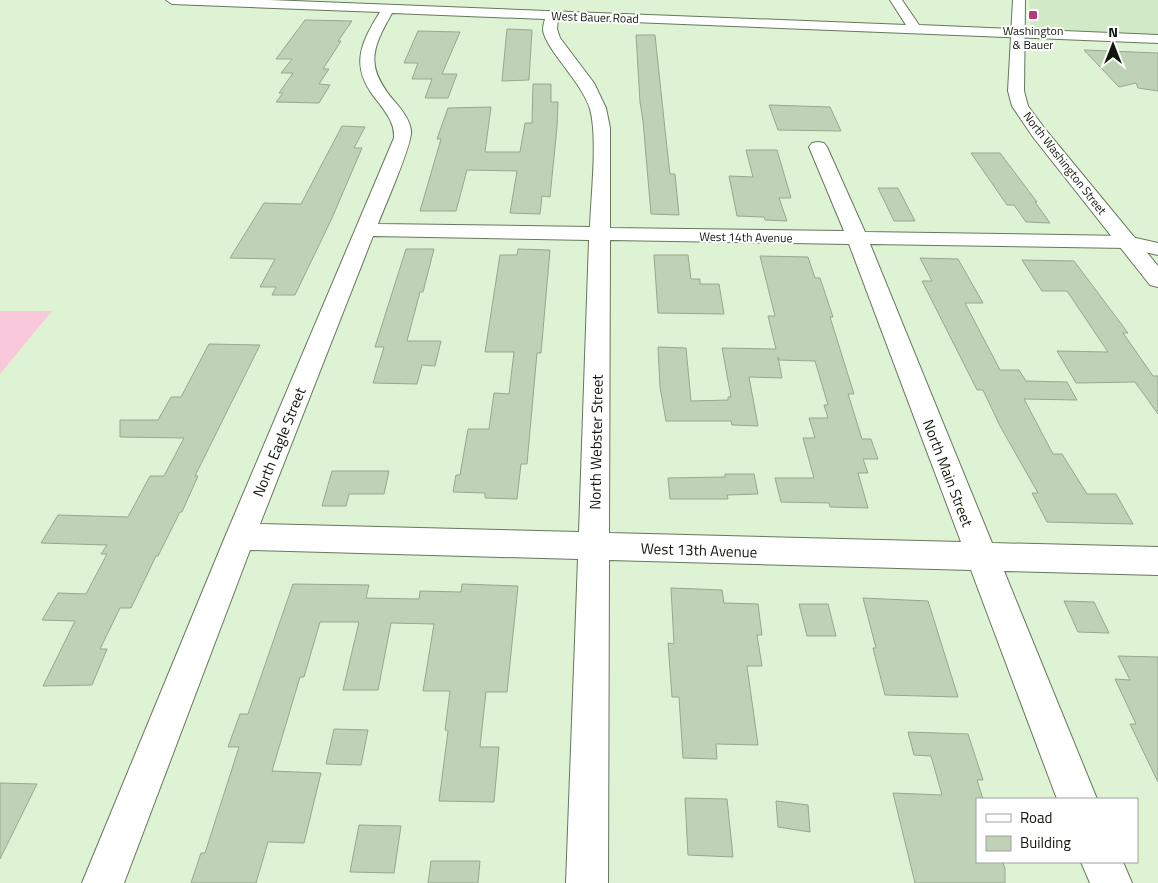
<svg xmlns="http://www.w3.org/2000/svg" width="1158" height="883" viewBox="0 0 1158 883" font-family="'Titillium Web',sans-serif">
<rect width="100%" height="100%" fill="#def2d4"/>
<!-- built -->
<polygon fill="#d1e9c5" points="1029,0 1158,0 1158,38 1031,33"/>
<!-- green -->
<polygon fill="#f9c9db" points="0,311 52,311 0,374"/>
<!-- building -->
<g fill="#bfd2b5" stroke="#96a98d">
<polygon points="305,20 352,21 338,41 341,41 323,69 329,69 319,84 330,85 319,103 276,102 283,93 279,93 293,73 281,73 292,59 276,59"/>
<polygon points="507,29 532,30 529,80 502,81"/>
<polygon points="418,31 460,32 442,74 457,74 448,98 425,98 432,79 412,79 418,63 404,63"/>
<polygon points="636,35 655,35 667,148 670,174 675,174 679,215 651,214 643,121 640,102"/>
<polygon points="1084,50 1158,53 1158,91 1138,88 1136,83 1119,87"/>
<polygon points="533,84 551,84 551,102 558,102 557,127 550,197 542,196 540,214 510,213 517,171 467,170 456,211 420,211 441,139 437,139 448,108 491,107 485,152 520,152 525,123 532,123"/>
<polygon points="769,105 830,107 841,131 778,130"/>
<polygon points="342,126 365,127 354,148 362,148 332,218 295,295 272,295 276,287 260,287 275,259 230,258 264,203 301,204"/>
<polygon points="746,150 777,150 791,198 779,198 787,221 765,220 764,217 737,216 729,176 753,177"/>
<polygon points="971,153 1000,153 1037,202 1035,202 1050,223 1026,222 1014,205 1007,205"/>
<polygon points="878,188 898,188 915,221 894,221"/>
<polygon points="406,249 434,249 423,292 420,292 407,341 441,341 435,366 422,365 417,384 373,383 384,347 375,347"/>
<polygon points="518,249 550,250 541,353 537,353 527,464 521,464 517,499 485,498 485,493 453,492 456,475 460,475 468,429 489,429 494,393 509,394 514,352 485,352 500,255 517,255"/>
<polygon points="654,255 688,255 691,279 700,279 700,284 719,284 724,314 658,313"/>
<polygon points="760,256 808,257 815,278 820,278 833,317 830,317 854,394 848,394 862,439 871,439 878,459 863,459 868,473 858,473 868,508 830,507 829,503 781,502 775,478 814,478 803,438 815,438 809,418 828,418 824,405 828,405 815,361 778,360 778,357 782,378 749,377 758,426 732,425 731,421 666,421 660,387 658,347 686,348 691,401 728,400 728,397 731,397 722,348 776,349 768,316 775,316"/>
<polygon points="920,258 958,259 983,303 965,303 1000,370 1019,370 1026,381 1067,382 1077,400 1024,399 1053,454 1062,454 1087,494 1116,494 1133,524 1047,522 1032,493 1038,493 1000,426 983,390 977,390 922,281 932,281"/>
<polygon points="1022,260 1074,261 1128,333 1123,333 1153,376 1158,376 1158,414 1135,382 1076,383 1057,351 1108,352 1067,291 1042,291"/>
<polygon points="209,344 260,345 195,476 198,476 182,512 180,512 158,556 156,556 131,608 120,608 100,649 107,649 92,685 43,686 75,621 42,620 58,593 86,594 107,554 101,554 107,545 41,543 58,515 128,517 150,476 164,476 184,438 120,437 120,420 158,420 171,397 181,397"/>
<polygon points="332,471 389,471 384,494 349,494 346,506 322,506"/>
<polygon points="725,474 754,474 758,494 727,495 728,499 670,499 668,478 725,477"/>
<polygon points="293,584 369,585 366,598 419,599 420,591 461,592 462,584 518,586 507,692 486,692 480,747 499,747 494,802 439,801 448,731 445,730 450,691 423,691 434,624 391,623 378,690 343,690 359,622 320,622 304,677 300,677 272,771 321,773 304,843 268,842 256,883 191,883 201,853 205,853 239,747 228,747 240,714 248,714"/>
<polygon points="671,588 722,590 724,603 758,604 762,635 757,635 762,666 747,666 758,745 716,744 717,759 683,758 679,697 672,697 668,643 674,644"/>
<polygon points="863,598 928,601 958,697 885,695 873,648 876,648"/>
<polygon points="1064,601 1094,602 1109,633 1078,632"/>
<polygon points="799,604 828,604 836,636 807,636"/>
<polygon points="1118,656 1158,657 1158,782 1130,724 1136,724 1115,679 1130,680"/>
<polygon points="334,729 368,730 361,765 326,764"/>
<polygon points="908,732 968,734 983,780 977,780 983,799 977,799 977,862 1003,862 1005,869 1005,883 915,883 893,793 942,795 931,756 914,755"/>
<polygon points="0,783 37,784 0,859"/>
<polygon points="685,798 727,799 733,857 688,855"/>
<polygon points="776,801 808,805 810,832 778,827"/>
<polygon points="359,825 401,826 394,873 350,872"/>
<polygon points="431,861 480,861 478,883 428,883"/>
</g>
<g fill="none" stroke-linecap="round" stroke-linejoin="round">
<defs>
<g id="minor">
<path d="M166,0H269L906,25L890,0H902L919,25L1158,35V43L558,19L557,29L560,38L594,83L606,108L610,128V228L844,231L809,147L812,143L818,142L824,143L827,147L865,232L1127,236L1158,243V255L1127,248L870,244L992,543L1158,547V575L1004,571L1097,799H1057L971,570L609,560L608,883H566L578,559L250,550L124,883H82L225,537L394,138C395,124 387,114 379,103C350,69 358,47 380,12L172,4ZM392,13L545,19C544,22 543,26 543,30C546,50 582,82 590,109C598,138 591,195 590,227L378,224C384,208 413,143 411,131C410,120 402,110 395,102C365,67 371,50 392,13ZM373,236L589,240L579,532L260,524ZM610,240L849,244L961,542L609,533Z"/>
<polygon points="1081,862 1123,862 1132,883 1090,883"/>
</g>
<polygon id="major" points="1013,0 1025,0 1024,91 1028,106 1045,129 1158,266 1158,287 1150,285 1033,137 1012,106 1008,91"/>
</defs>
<!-- minor casing -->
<use href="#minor" stroke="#66785d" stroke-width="2"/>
<!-- major casing -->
<use href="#major" stroke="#66785d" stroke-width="2"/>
<!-- minor -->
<use href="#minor" fill="#fff" fill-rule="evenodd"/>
<!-- major -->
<use href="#major" fill="#fff" fill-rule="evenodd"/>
</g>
<!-- markers -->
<rect fill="#bc377a" stroke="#fff" stroke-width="2" x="1028" y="10" width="10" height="10" rx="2.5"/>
<g text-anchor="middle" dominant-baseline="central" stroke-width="4" stroke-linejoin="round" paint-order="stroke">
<!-- far-street labels -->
<g font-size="12" fill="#10170c" stroke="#fff">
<text transform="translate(595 17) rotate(2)">West Bauer Road</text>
<text transform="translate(1065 163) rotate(52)">North Washington Street</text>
<text transform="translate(746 237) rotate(1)">West 14th Avenue</text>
</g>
<!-- far-poi labels -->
<g font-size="12" fill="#10170c" stroke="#fff">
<text x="1033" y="30">Washington<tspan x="1033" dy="14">&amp; Bauer</tspan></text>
</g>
<!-- street labels -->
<g font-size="15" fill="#10170c" stroke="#fff">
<text transform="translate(279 442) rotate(-68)">North Eagle Street</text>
<text transform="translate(596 442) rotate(-89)">North Webster Street</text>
<text transform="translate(948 473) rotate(69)">North Main Street</text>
<text transform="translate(699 550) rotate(2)">West 13th Avenue</text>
</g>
</g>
<!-- legend -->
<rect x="976" y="798" width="162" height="65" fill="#ffffff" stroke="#9fa29e"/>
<rect x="986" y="814" width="25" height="8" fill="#ffffff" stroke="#9fa29e"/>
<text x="1020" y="823" font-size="15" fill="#10170c">Road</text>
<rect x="986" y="836" width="25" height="15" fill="#bfd2b5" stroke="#9fa29e"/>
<text x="1020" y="848" font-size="15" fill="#10170c">Building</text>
<!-- north arrow -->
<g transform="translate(1113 45)" stroke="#ffffff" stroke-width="4" paint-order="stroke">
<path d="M0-4L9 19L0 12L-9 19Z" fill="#10170c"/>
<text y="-8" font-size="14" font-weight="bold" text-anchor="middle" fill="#10170c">N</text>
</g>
</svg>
